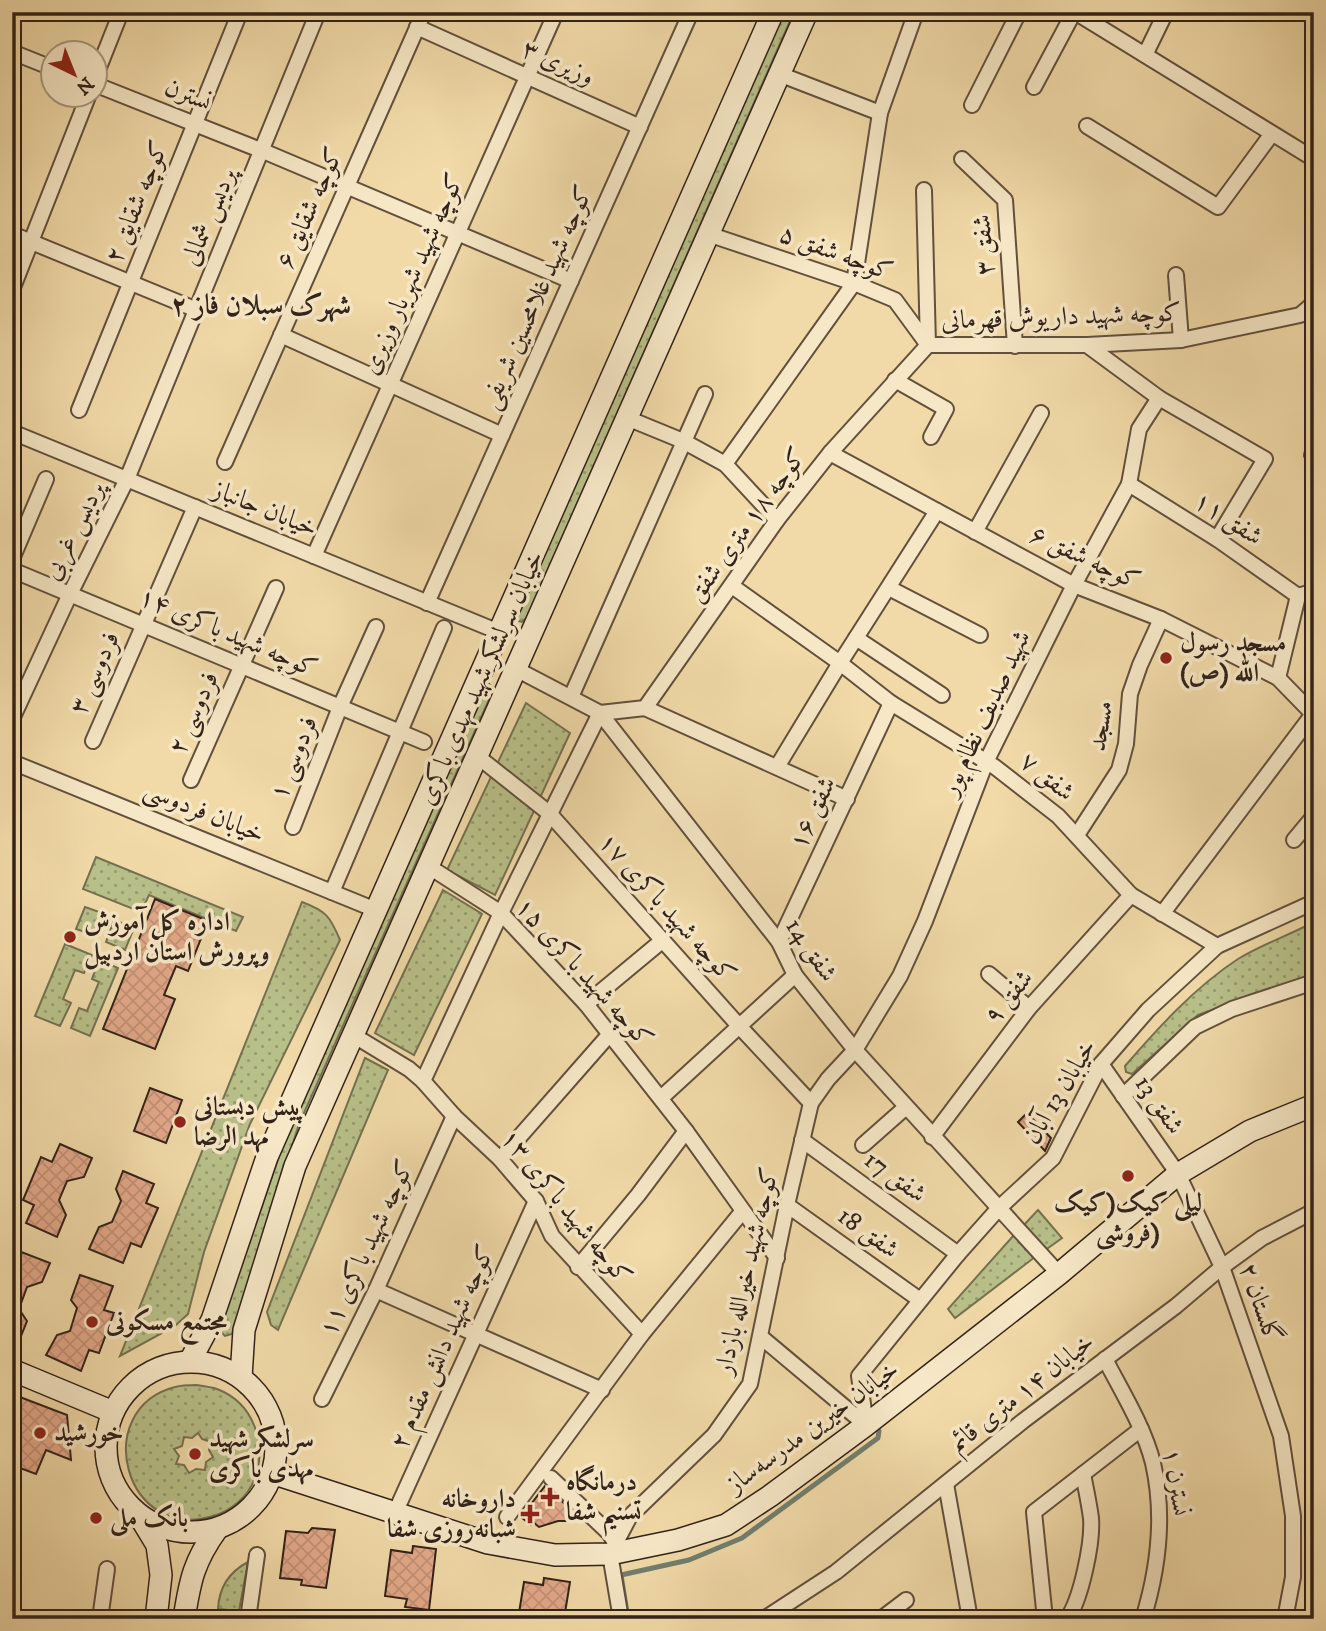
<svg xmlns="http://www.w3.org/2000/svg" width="1326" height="1631" viewBox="0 0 1326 1631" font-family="'IM FELL DW Pica',Amiri,serif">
<defs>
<pattern id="grass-dots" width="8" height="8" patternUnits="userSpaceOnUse" patternTransform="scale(1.75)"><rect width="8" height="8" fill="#b8c089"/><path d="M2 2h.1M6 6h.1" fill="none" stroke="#969c6f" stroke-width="1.8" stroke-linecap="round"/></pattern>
<pattern id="building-cross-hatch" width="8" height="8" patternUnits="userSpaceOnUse" patternTransform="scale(1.75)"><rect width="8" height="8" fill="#e3a98a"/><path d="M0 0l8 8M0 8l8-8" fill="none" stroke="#c39176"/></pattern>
</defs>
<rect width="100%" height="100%" fill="#f1daa8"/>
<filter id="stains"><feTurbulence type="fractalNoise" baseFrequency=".00286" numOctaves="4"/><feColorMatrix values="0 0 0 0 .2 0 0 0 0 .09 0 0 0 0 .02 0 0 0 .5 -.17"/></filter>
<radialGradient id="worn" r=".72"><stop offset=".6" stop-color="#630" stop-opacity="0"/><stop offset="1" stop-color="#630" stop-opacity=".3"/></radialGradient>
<!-- grass -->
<g fill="url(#grass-dots)" stroke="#757151" stroke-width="2" fill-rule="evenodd">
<polygon points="783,12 794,12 527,617 522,622 514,620"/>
<polygon points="489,684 493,687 492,693 299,1124 232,1334 225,1336 219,1330 291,1122 485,687"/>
<polygon points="526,703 570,733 495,895 447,870"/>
<polygon points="96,857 243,917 236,931 149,895 141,912 83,889"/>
<polygon points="443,890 482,914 414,1055 375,1033"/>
<path d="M302,902C326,911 330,916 340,940L250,1124L204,1252L188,1314L175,1326L120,1356Z"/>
<polygon points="85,907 105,914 96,936 76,929"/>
<polygon points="114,920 134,928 125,950 106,942"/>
<path d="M1306,926L1309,928L1314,940V974L1198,1015L1132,1074L1126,1072L1125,1066C1158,1028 1195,987 1238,959C1259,946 1284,937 1306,926Z"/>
<polygon points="65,944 92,955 84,973 75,970 63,999 71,1003 60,1026 35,1016"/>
<polygon points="99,960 118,968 90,1036 71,1028 79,1008 87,1011 99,982 92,979"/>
<polygon points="365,1058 388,1070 278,1330 271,1325 267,1312"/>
<polygon points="1038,1210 1062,1238 1044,1251 1022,1227"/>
<polygon points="1014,1235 1035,1257 955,1318 948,1309"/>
<path d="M196,1385C203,1386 211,1387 217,1389C254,1403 267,1444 255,1478C248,1497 231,1511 213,1516C124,1543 90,1409 175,1387C182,1385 190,1385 196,1385ZM198,1433L202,1439L211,1442L209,1450L213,1457L206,1462L205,1470L196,1469L189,1473L184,1465L176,1464L179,1456L174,1449L182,1446L184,1437L192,1438Z"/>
<path d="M248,1562L239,1611L218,1609C219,1587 229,1572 248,1562Z"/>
</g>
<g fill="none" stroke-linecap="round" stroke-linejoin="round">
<!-- stream -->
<polyline stroke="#717e6e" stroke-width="5" points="628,1619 621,1575 689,1560 742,1538 878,1438 879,1431"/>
</g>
<!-- building -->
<g fill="url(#building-cross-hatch)" stroke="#322219" stroke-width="2">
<polygon points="155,899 208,921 188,971 176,966 164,995 175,999 155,1049 103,1029"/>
<polygon points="150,1088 182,1100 166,1143 134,1131"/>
<polygon points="1027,1113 1051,1138 1045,1151 1018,1122"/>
<polygon points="60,1144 92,1158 84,1177 67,1181 59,1200 66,1215 57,1237 26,1223 34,1205 23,1200 41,1157 52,1162"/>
<polygon points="123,1171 154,1184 146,1203 158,1208 141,1247 131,1243 123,1263 89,1249 99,1227 112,1222 121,1201 116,1189"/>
<polygon points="16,1250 50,1263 42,1282 27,1287 19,1309 27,1321 13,1356 12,1258"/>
<polygon points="80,1275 113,1286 104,1310 114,1313 99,1353 89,1350 81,1371 46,1355 57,1335 70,1331 77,1308 71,1300"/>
<polygon points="12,1394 67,1415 71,1460 46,1450 36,1474 12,1465"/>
<polygon points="545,1486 577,1515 572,1521 558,1521 539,1527 534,1523 531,1525 521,1517"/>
<polygon points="312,1528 335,1530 326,1588 301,1585 302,1580 280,1578 286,1531 308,1533"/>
<polygon points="413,1546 436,1549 429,1610 405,1607 407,1599 385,1596 391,1550 412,1553"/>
<polygon points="544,1578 570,1582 564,1619 518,1619 524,1582 543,1585"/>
</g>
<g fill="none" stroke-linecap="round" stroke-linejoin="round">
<defs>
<g id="street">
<polyline points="1075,12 1314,159"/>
<polyline points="417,27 640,127"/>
<polyline points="12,52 52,68"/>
<polyline points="1145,55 1166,12"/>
<polyline points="779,74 880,113"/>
<polyline points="94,80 121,12"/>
<polyline points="94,84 263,151 571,281"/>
<polyline points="1034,87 1074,12"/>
<polyline points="972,105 1019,12"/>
<polyline points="1087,126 1218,207 1271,135"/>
<polyline points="962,159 1005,200 1015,346"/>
<polyline points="924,190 928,345"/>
<polyline points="12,234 197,310"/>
<polyline points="708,234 854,283 895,300 928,345"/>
<polyline points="1176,275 1181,340"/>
<polyline points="12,290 89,94"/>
<polyline points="281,335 502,435"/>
<polyline points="928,345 1087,345 1181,340 1300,315 1314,303"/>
<polyline points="1087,345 1159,398 1265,459 1217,539"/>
<polyline points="895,380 946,409 931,437"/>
<polyline points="79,410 240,12"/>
<polyline points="627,418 683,441 725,464 777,520"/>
<polyline points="12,432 499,632"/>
<polyline points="830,453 1074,585 1161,619 1278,678 1314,715"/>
<polyline points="1312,455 1314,452"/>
<polyline points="225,462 424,12"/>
<polyline points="725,464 854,283 880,113 916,12"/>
<polyline points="1129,484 1217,539 1298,596"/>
<polyline points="975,532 1041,413"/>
<polyline points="314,556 556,12"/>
<polyline points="12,559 46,479"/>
<polyline points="12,570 424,742"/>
<polyline points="732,586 840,663 891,703 995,767 1058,816 1131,895 1217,946"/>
<polyline points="889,588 980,635"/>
<polyline points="427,603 691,12"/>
<polyline points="856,638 942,695"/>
<polyline points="516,669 600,713 779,942 795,975 855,1050 1059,1274"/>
<polyline points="1278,678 1298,596 1311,592 1314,587"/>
<polyline points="571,697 705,394"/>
<polyline points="645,708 847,799"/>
<polyline points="12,719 70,594 127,479 318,12"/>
<polyline points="93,741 195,507"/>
<polyline points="477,756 549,813 740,1027 811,1103"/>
<polyline points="12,762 376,910"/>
<polyline points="777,767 840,663 937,511"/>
<polyline points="191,780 276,588"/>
<polyline points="293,827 340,707 376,627"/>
<polyline points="1077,835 1119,770 1126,744 1130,694 1140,665 1161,619"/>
<polyline points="1294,840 1314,816"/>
<polyline points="428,866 501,913 586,1004 686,1131 777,1258"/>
<polyline points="332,892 444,628"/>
<polyline points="1162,914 1313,714"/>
<polyline points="779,942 891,703"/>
<polyline points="989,974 1029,1008"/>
<polyline points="586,1004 663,940"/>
<polyline points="353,1035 409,1069 423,1081 454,1116 500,1159 536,1201 552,1236 642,1334"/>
<polyline points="1101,1064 1178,1174 1222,1267 1281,1436 1293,1516 1293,1577 1285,1619"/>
<polyline points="423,1081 501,913 600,713 645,708 777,520 830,453 928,345"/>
<polyline points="1123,1096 1195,1027 1232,1009 1314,982"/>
<polyline points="661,1098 795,975"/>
<polyline points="932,1137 1029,1008 1131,895"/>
<polyline points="802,1140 958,1254"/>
<polyline points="863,1145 906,1107"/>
<polyline points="500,1159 609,1035"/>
<polyline points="787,1205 920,1300"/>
<polyline points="578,1267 638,1195 686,1131"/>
<polyline points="376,1290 602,1390"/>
<polyline points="761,1337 866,1425"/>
<path d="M1105,1359C1122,1392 1144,1427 1153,1463C1165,1516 1159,1567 1143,1619"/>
<polyline points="322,1399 376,1290 454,1116"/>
<polyline points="866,1425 859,1376 958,1254 999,1208 1053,1158 1101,1064 1148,1010 1217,946 1314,902"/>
<polyline points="551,1478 609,1533 616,1544"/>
<polyline points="946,1484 970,1619"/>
<polyline points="395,1513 536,1201"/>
<polyline points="507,1517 642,1334 742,1212"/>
<polyline points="100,1619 107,1569"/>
<polyline points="248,1619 257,1555"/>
<polyline points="621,1619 610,1554 630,1516 714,1435 750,1384 787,1205 811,1103 828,1079 855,1050 900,976 925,921 986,762 1074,585 1129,484 1139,429 1159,398"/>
<polyline points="764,1619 836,1572 1023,1421 1176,1306 1222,1267 1262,1238 1314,1211"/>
<polyline points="881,1619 906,1600"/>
<polyline points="1045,1619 1034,1512 1141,1429"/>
<path d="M1067,1619C1081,1600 1093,1542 1091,1518C1089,1503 1086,1489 1083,1474"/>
</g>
<g id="secondary">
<polyline points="190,1361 212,1320 267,1157 773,12"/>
<circle cx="191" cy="1447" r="85"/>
<polyline points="12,1370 113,1412"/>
<polyline points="241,1377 244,1330 295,1166 807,12"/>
<polyline points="272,1473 488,1543 555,1555 610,1554 678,1540 726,1525 770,1496 866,1425 1059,1274 1178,1174 1250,1131 1314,1105"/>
<polyline points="140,1517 157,1545 161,1575 156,1619"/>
<path d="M184,1619C190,1580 194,1561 217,1529"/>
</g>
</defs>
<!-- street casing -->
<use href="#street" stroke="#62503d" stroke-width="18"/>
<!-- secondary casing -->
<use href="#secondary" stroke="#322219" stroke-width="24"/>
<!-- street -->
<use href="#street" stroke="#f6e7c6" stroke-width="14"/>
<!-- secondary -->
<use href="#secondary" stroke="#f6e7c6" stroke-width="21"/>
</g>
<!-- markers -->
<g fill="#8f2418" stroke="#f6e7c6" stroke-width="2.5">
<circle cx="1166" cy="658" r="7"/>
<circle cx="70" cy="937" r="7"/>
<circle cx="180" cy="1122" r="7"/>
<circle cx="1128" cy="1176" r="7"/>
<circle cx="92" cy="1322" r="7"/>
<circle cx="40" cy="1433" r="7"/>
<circle cx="195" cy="1454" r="7"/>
<path d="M546.5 1486.5h7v7h7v7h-7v7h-7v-7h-7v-7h7z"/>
<path d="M526.5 1503.5h7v7h7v7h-7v7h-7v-7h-7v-7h7z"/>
<circle cx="96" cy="1518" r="7"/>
</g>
<g text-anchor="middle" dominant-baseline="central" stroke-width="7" stroke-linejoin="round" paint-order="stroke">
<!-- street labels -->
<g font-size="26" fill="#322219" stroke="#f6e7c6">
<text transform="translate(558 63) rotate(24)">وزیری ۳</text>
<text transform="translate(188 95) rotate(22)">نسترن</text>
<text transform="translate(137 202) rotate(-68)">کوچه شقایق ۲</text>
<text transform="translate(310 208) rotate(-66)">کوچه شقایق ۶</text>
<text transform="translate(209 217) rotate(-67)">پردیس شمالی</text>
<text transform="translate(984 245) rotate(-94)">شفق ۳</text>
<text transform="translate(836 253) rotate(20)">کوچه شفق ۵</text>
<text transform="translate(413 274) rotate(-66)">کوچه شهید شهریار وزیری</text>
<text transform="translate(537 297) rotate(-66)">کوچه شهید غلامحسین شریفی</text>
<text transform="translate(1061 317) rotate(-2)">کوچه شهید داریوش قهرمانی</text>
<text transform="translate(265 509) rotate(22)">خیابان جانباز</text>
<text transform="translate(1228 519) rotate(33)">شفق ۱۱</text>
<text transform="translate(747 525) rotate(-54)">کوچه ۱۸ متری شفق</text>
<text transform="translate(74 531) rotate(-63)">پردیس غربی</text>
<text transform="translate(1085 558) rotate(25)">کوچه شفق ۶</text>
<text transform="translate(228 633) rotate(23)">کوچه شهید باکری ۱۴</text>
<text transform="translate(95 673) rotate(-66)">فردوسی ۳</text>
<text transform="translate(481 678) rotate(-66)">خیابان سرلشکر شهید مهدی باکری</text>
<text transform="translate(194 713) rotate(-66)">فردوسی ۲</text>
<text transform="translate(986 713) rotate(-65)">شهید صدیف نظام پور</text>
<text transform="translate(1101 726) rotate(-81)">مسجد</text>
<text transform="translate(294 758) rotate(-68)">فردوسی ۱</text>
<text transform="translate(1047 777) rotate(39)">شفق ۷</text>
<text transform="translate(204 812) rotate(22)">خیابان فردوسی</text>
<text transform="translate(813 813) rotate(-65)">شفق ۱۶</text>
<text transform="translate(667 908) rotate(48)">کوچه شهید باکری ۱۷</text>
<text transform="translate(811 950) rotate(56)">شفق 14</text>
<text transform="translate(584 973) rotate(48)">کوچه شهید باکری ۱۵</text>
<text transform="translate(1009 997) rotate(-51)">شفق ۹</text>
<text transform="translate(1060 1092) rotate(-59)">خیابان 13 آبان</text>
<text transform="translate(1159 1105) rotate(55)">شفق 13</text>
<text transform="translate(895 1177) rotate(36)">شفق 17</text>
<text transform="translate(566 1207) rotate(51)">کوچه شهید باکری ۱۳</text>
<text transform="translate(868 1233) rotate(36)">شفق 18</text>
<text transform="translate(367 1248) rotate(-65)">کوچه شهید باکری ۱۱</text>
<text transform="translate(747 1271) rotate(-77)">کوچه شهید خیرالله بازدار</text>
<text transform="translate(1260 1303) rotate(71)">گلستان ۲</text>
<text transform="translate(443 1347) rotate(-66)">کوچه شهید دانش مقدم ۲</text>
<text transform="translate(1022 1393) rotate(-38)">خیابان ۱۴ متری قائم</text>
<text transform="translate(813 1427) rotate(-36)">خیابان خیرین مدرسه‌ساز</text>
<text transform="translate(1176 1482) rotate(81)">نسترن ۱</text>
</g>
<!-- poi labels -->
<g font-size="26" font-weight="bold" fill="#322219" stroke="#f6e7c6" text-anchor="start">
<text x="1180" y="643">مسجد رسول<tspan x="1180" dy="30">الله (ص)</tspan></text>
<text x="84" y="922">اداره کل آموزش<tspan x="84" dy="30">وپرورش استان اردبیل</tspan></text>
<text x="194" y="1107">پیش دبستانی<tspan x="194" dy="30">مهد الرضا</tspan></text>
<text x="1128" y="1203" text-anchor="middle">لیلی کیک(کیک<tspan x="1128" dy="30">فروشی)</tspan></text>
<text x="106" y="1322">مجتمع مسکونی</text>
<text x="54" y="1433">خورشید</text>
<text x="209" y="1439">سرلشکر شهید<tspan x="209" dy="30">مهدی باکری</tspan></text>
<text x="566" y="1482">درمانگاه<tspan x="566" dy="30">تسنیم شفا</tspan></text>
<text x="516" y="1499" text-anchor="end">داروخانه<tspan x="516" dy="30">شبانه‌روزی شفا</tspan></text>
<text x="110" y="1518">بانک ملی</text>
</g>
<!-- neighbourhood labels -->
<g font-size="28" font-weight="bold" fill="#322219" stroke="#f6e7c6">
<text x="261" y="305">شهرک سبلان فاز ۲</text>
</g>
</g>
<!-- margin -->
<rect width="1326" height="1631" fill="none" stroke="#f1daa8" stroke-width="42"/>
<rect x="14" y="14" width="1298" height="1603" fill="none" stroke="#322219" stroke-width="3.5"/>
<rect x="21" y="21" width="1284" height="1589" fill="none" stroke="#322219" stroke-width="2"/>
<!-- north arrow -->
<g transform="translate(74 74) rotate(137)"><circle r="33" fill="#f6e7c6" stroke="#a89881" stroke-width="2"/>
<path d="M0-5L12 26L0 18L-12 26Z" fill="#8f2418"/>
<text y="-10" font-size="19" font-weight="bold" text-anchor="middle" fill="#322219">N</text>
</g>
<rect width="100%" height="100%" filter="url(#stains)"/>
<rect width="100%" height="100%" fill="url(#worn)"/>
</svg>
